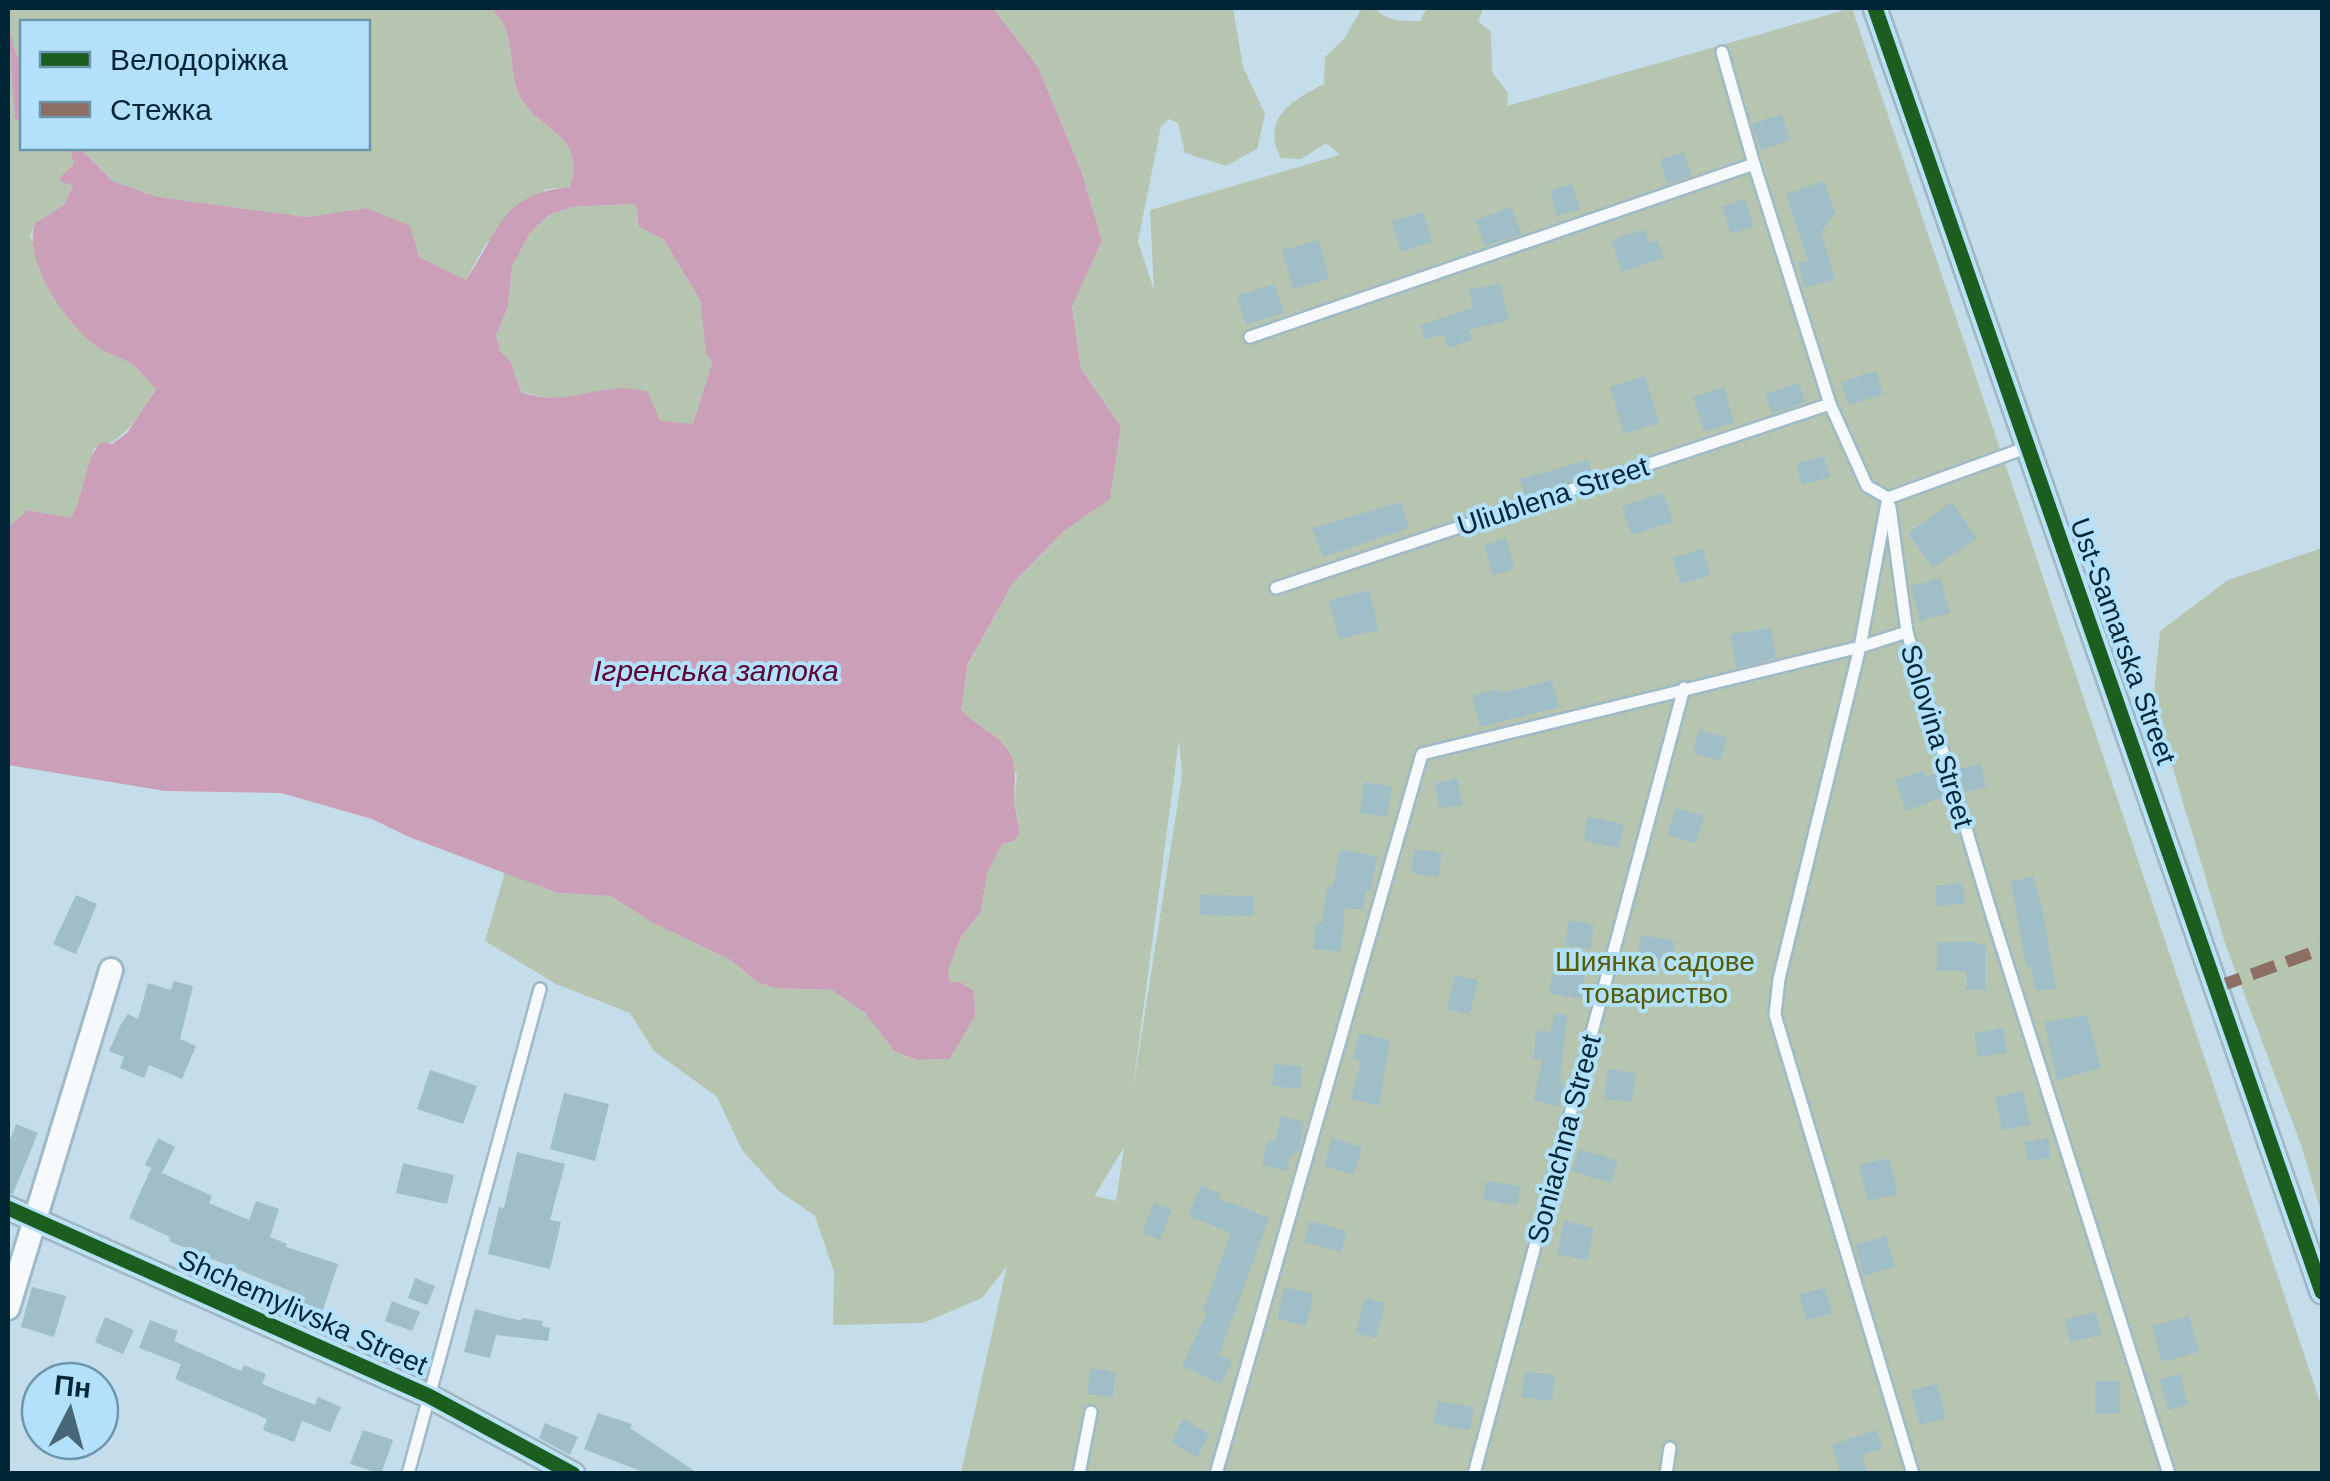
<svg xmlns="http://www.w3.org/2000/svg" width="2330" height="1481" viewBox="0 0 2330 1481" font-family="Helvetica,sans-serif">
<rect width="100%" height="100%" fill="#c4ddeb"/>
<!-- green -->
<g fill="#b6c5af" fill-rule="evenodd">
<path d="M8,8H491C496,14 502,20 505,27C514,47 509,74 520,97C539,132 586,133 571,187L546,189L486,243L466,280L419,257L367,208L306,217L158,197L114,182L80,148H368V22H22V72L8,25Z"/>
<path d="M993,8H1233L1243,67L1265,114L1257,149L1226,166L1185,153L1178,123L1169,119L1161,126L1138,241L1154,290L1150,210L1340,155L1326,143L1301,159L1281,158C1260,119 1292,100 1324,84L1325,57L1344,39L1362,8H1375C1387,22 1402,21 1420,21L1427,8H1484L1478,21L1491,32L1492,72L1508,93L1507,106L1852,8L2322,1408V1473H961L1007,1266L982,1298L923,1323L833,1325L834,1272L815,1216L778,1190L742,1150L717,1097L654,1051L630,1013L556,984L485,941L505,872L557,893L611,896L653,923L731,960L757,982L774,988L832,990L865,1013L894,1051L917,1060L950,1059L975,1016L955,983L949,982L948,971L960,939L981,911L987,874L1002,844L1014,841L1020,831L1014,799L1017,775L988,730L971,722L961,708L968,665L1013,583L1064,531L1110,499L1121,427L1081,369L1072,305L1102,241L1082,173L1038,67ZM1179,740L1182,776L1132,1095ZM1124,1147L1116,1201L1095,1196V1195Z"/>
<path d="M8,50L12,63L15,118L22,123V148H70L75,164L66,171L73,184L64,205L35,223L30,237L99,348L129,362L156,388C138,415 127,442 94,448L81,502L71,518L28,510L8,527Z"/>
<path d="M633,204L637,207L638,226L664,240L700,300L706,353L712,363L693,424L671,425L660,421L647,392C606,395 561,405 521,391L511,362L500,351L496,335L508,307L512,267L529,234L549,215L572,207Z"/>
<polygon points="2322,548 2322,1214 2300,1142 2225,943 2153,702 2160,631 2228,580"/>
</g>
<!-- water -->
<g fill="#cc9fb8" fill-rule="evenodd">
<path d="M491,8H993L1038,67L1082,173L1102,241L1072,306L1081,369L1121,427L1110,499L1064,531L1013,583L968,664L961,709C973,725 991,729 1004,745C1019,762 1014,779 1014,799C1015,810 1018,821 1020,832L1014,841L1002,844L987,874L981,911L960,939L948,971L950,982H960L974,991L975,1016L950,1059L917,1060L894,1051L865,1013L832,990L774,988L757,982L731,960L653,923L611,896L558,893L409,837L372,819L281,793L165,791L8,765V527L28,510L71,518C84,498 85,454 102,442L112,444L127,433L156,389C147,380 138,368 128,362C119,356 108,354 99,348C67,326 22,261 35,223L64,205L73,185L61,182L60,177L74,164L70,148H80L114,182L158,197L306,217L367,208L410,226L419,257L466,280C500,230 500,194 570,187C587,134 539,132 520,97C509,74 514,47 505,27C502,20 496,14 491,8ZM633,204L637,208L638,226L664,240L700,300L706,353L712,363L693,424L660,421L648,392C599,378 575,410 521,392L511,362L500,351L496,335L508,307L512,267L529,234L549,215L572,207Z"/>
<polygon points="8,25 22,72 22,123 19,123 15,118"/>
</g>
<!-- building -->
<g fill="#9fbec8">
<polygon points="1782,114 1790,140 1761,150 1752,124"/>
<polygon points="1684,152 1691,176 1667,184 1660,160"/>
<polygon points="1824,181 1835,213 1821,232 1835,279 1805,288 1798,263 1808,260 1786,194"/>
<polygon points="1572,184 1580,209 1557,216 1550,190"/>
<polygon points="1744,199 1754,226 1731,234 1722,207"/>
<polygon points="1511,207 1521,234 1485,246 1476,220"/>
<polygon points="1423,212 1432,242 1401,252 1392,221"/>
<polygon points="1644,229 1649,243 1657,240 1664,258 1622,272 1611,240"/>
<polygon points="1319,240 1329,279 1293,289 1282,250"/>
<polygon points="1500,283 1509,320 1469,329 1472,340 1448,348 1444,335 1424,339 1421,325 1473,308 1469,290"/>
<polygon points="1274,284 1284,313 1246,325 1237,296"/>
<polygon points="1876,371 1883,394 1849,405 1841,382"/>
<polygon points="1645,376 1659,423 1624,434 1610,387"/>
<polygon points="1799,383 1805,402 1772,413 1765,394"/>
<polygon points="1724,387 1734,423 1704,432 1693,397"/>
<polygon points="1824,456 1830,477 1802,485 1796,464"/>
<polygon points="1588,460 1592,473 1525,496 1520,479"/>
<polygon points="1663,493 1673,522 1631,535 1622,506"/>
<polygon points="1401,502 1409,528 1323,557 1312,528"/>
<polygon points="1952,502 1977,538 1933,568 1908,533"/>
<polygon points="1506,538 1515,569 1493,575 1484,545"/>
<polygon points="1703,549 1710,575 1680,584 1673,558"/>
<polygon points="1940,578 1950,613 1920,621 1911,586"/>
<polygon points="1369,590 1379,630 1339,639 1329,600"/>
<polygon points="1771,628 1776,658 1736,668 1731,634"/>
<polygon points="1552,680 1559,707 1480,727 1472,695 1500,689 1501,693"/>
<polygon points="1699,730 1727,738 1720,761 1693,753"/>
<polygon points="1981,764 1986,787 1965,792 1958,769"/>
<polygon points="1923,771 1925,776 1940,773 1946,796 1906,811 1895,780"/>
<polygon points="1458,779 1462,806 1439,808 1435,783"/>
<polygon points="1364,782 1392,786 1387,817 1360,813"/>
<polygon points="1676,808 1704,816 1696,843 1667,835"/>
<polygon points="1588,817 1624,824 1619,848 1584,841"/>
<polygon points="1414,849 1442,853 1438,877 1411,873"/>
<polygon points="1340,850 1377,856 1371,891 1366,890 1363,910 1345,908 1341,952 1314,949 1316,922 1322,923 1327,886 1333,887"/>
<polygon points="2033,876 2042,908 2056,990 2036,990 2031,967 2026,967 2011,882"/>
<polygon points="1963,883 1965,903 1937,906 1935,886"/>
<polygon points="76,895 97,904 76,954 53,944"/>
<polygon points="1200,895 1254,896 1253,916 1200,915"/>
<polygon points="1569,920 1594,925 1590,949 1565,945"/>
<polygon points="1641,935 1675,941 1672,961 1638,956"/>
<polygon points="1937,942 1977,942 1977,944 1986,945 1986,990 1966,990 1966,971 1937,971"/>
<polygon points="1554,966 1585,976 1581,999 1549,993"/>
<polygon points="1455,975 1478,980 1470,1014 1447,1009"/>
<polygon points="174,981 193,986 180,1039 196,1046 182,1079 149,1065 144,1078 120,1068 124,1057 109,1051 121,1024 128,1014 138,1019 148,983 171,990"/>
<polygon points="1555,1013 1567,1015 1560,1083 1564,1084 1558,1107 1533,1100 1543,1060 1533,1059 1536,1031 1550,1032"/>
<polygon points="2087,1015 2101,1068 2057,1080 2044,1022"/>
<polygon points="2003,1028 2007,1053 1978,1057 1974,1033"/>
<polygon points="1359,1033 1390,1040 1379,1106 1351,1099 1361,1060 1353,1059"/>
<polygon points="1274,1064 1302,1066 1300,1089 1272,1086"/>
<polygon points="1608,1069 1636,1073 1632,1102 1604,1099"/>
<polygon points="430,1070 477,1086 463,1124 417,1109"/>
<polygon points="2023,1091 2030,1125 2002,1130 1995,1097"/>
<polygon points="564,1093 609,1104 595,1161 550,1149"/>
<polygon points="1281,1116 1304,1122 1299,1151 1290,1156 1287,1171 1262,1165 1268,1140 1275,1142"/>
<polygon points="16,1124 38,1133 13,1194 8,1193 8,1145"/>
<polygon points="158,1138 175,1147 162,1173 212,1196 209,1203 249,1220 256,1201 279,1209 270,1237 287,1244 286,1247 338,1264 323,1310 298,1301 300,1295 188,1249 169,1241 170,1237 129,1218 151,1168 158,1171 145,1165"/>
<polygon points="1332,1138 1362,1147 1354,1175 1324,1166"/>
<polygon points="2048,1138 2051,1158 2028,1161 2025,1142"/>
<polygon points="1579,1149 1618,1160 1611,1183 1572,1171"/>
<polygon points="517,1152 565,1164 550,1220 561,1222 550,1269 488,1254 499,1207 504,1208"/>
<polygon points="1889,1158 1898,1194 1868,1201 1859,1165"/>
<polygon points="403,1163 454,1175 447,1204 396,1193"/>
<polygon points="1486,1181 1520,1186 1517,1205 1483,1200"/>
<polygon points="1201,1186 1220,1194 1218,1198 1269,1218 1219,1355 1232,1361 1221,1384 1182,1366 1207,1313 1203,1311 1231,1233 1188,1216"/>
<polygon points="1154,1203 1172,1210 1160,1240 1142,1233"/>
<polygon points="1310,1221 1347,1231 1341,1252 1304,1242"/>
<polygon points="1564,1221 1594,1228 1587,1260 1557,1254"/>
<polygon points="1886,1236 1895,1267 1864,1276 1855,1245"/>
<polygon points="415,1278 435,1286 427,1305 408,1298"/>
<polygon points="32,1287 66,1296 54,1337 21,1327"/>
<polygon points="1284,1287 1314,1294 1306,1326 1277,1319"/>
<polygon points="1825,1288 1832,1313 1807,1320 1799,1294"/>
<polygon points="1365,1298 1385,1303 1376,1338 1356,1333"/>
<polygon points="392,1301 420,1312 412,1331 385,1321"/>
<polygon points="475,1309 521,1321 522,1318 543,1321 542,1326 550,1328 548,1341 496,1335 490,1358 464,1352"/>
<polygon points="2096,1312 2101,1335 2070,1342 2065,1319"/>
<polygon points="2189,1316 2199,1352 2162,1362 2152,1326"/>
<polygon points="105,1317 134,1330 123,1354 95,1342"/>
<polygon points="150,1320 178,1331 174,1341 241,1371 244,1365 266,1374 262,1384 315,1405 318,1397 341,1407 330,1432 302,1421 294,1442 263,1430 267,1419 175,1379 181,1364 139,1348"/>
<polygon points="1091,1368 1116,1372 1113,1397 1087,1394"/>
<polygon points="1525,1372 1555,1375 1552,1401 1522,1397"/>
<polygon points="2180,1374 2188,1405 2168,1410 2160,1379"/>
<rect x="2095" y="1381" width="25" height="33"/>
<polygon points="1937,1384 1946,1418 1920,1425 1911,1390"/>
<polygon points="1438,1401 1474,1407 1470,1430 1433,1424"/>
<polygon points="598,1413 632,1424 630,1428 699,1474 648,1474 584,1449"/>
<polygon points="1183,1419 1210,1434 1197,1457 1171,1442"/>
<polygon points="545,1423 578,1437 570,1455 539,1438"/>
<polygon points="363,1430 393,1440 381,1474 350,1464"/>
<polygon points="1876,1430 1883,1448 1862,1455 1868,1474 1841,1474 1832,1445"/>
</g>
<g fill="none" stroke-linecap="round" stroke-linejoin="round">
<defs>
<g id="lane">
<polyline points="1722,52 1754,164"/>
<polyline points="1250,337 1754,164 1830,404 1867,486 1888,498"/>
<polyline points="1888,498 2028,447"/>
<polyline points="1890,507 1907,632"/>
<polyline points="1276,588 1830,404"/>
<polyline points="408,1474 540,989"/>
<polyline points="1079,1474 1091,1412"/>
<polyline points="1216,1474 1422,754 1860,647 1888,498"/>
<polyline points="1474,1474 1684,688"/>
<polyline points="1666,1474 1670,1448"/>
<polyline points="1913,1474 1775,1015 1779,979 1860,647 1907,632 1993,919 2169,1474"/>
</g>
<g id="street">
<polyline points="1875,8 2322,1292"/>
<polyline points="8,1208 429,1396 573,1474"/>
<polyline points="8,1308 111,970"/>
</g>
</defs>
<!-- lane casing -->
<use href="#lane" stroke="#9eb9c7" stroke-width="16"/>
<!-- street casing -->
<use href="#street" stroke="#9eb9c7" stroke-width="28"/>
<!-- lane -->
<use href="#lane" stroke="#f6fafc" stroke-width="11"/>
<!-- street -->
<use href="#street" stroke="#f6fafc" stroke-width="22"/>
<!-- quiet -->
<polyline stroke="#8d6e63" stroke-width="12" stroke-dasharray="25 12" stroke-linecap="butt" points="2217,987 2322,949"/>
<defs>
<g id="cycleway">
<polyline points="1875,8 2322,1292"/>
<polyline points="8,1208 429,1396 573,1474"/>
</g>
</defs>
<!-- cycleway casing -->
<use href="#cycleway" stroke="#b3e1fc" stroke-width="21"/>
<!-- cycleway -->
<use href="#cycleway" stroke="#1b5e20" stroke-width="15"/>
</g>
<g text-anchor="middle" dominant-baseline="central" stroke-width="8" stroke-linejoin="round" paint-order="stroke">
<!-- street labels -->
<g font-size="28" fill="#032637" stroke="#b3e1fc">
<text transform="translate(1553 496) rotate(-18)">Uliublena Street</text>
<text transform="translate(2123 641) rotate(70)">Ust-Samarska Street</text>
<text transform="translate(1937 736) rotate(73)">Solovina Street</text>
<text transform="translate(1564 1139) rotate(-75)">Soniachna Street</text>
<text transform="translate(303 1312) rotate(24)">Shchemylivska Street</text>
</g>
<!-- park labels -->
<g font-size="28" fill="#555c00" stroke="#b3e1fc">
<text x="1655" y="961">Шиянка садове<tspan x="1655" dy="32">товариство</tspan></text>
</g>
<!-- water labels -->
<g font-size="30" font-style="italic" fill="#5c0034" stroke="#b3e1fc">
<text x="716" y="670">Ігренська затока</text>
</g>
</g>
<!-- border -->
<rect width="2330" height="1481" fill="none" stroke="#032637" stroke-width="20"/>
<!-- legend -->
<rect x="20" y="20" width="350" height="130" fill="#b3e1fc" stroke="#6d96ad" stroke-width="2.5"/>
<rect x="40" y="52" width="50" height="15" fill="#1b5e20" stroke="#6d96ad" stroke-width="2.5"/>
<text x="110" y="70" font-size="30" fill="#032637">Велодоріжка</text>
<rect x="40" y="102" width="50" height="15" fill="#8d6e63" stroke="#6d96ad" stroke-width="2.5"/>
<text x="110" y="120" font-size="30" fill="#032637">Стежка</text>
<!-- north arrow -->
<g transform="translate(70 1411) rotate(6)"><circle r="48" fill="#b3e1fc" stroke="#6d96ad" stroke-width="2.5"/>
<path d="M0-8L18 38L0 25L-18 38Z" fill="#476676"/>
<text y="-15" font-size="28" font-weight="bold" text-anchor="middle" fill="#032637">Пн</text>
</g>
</svg>
